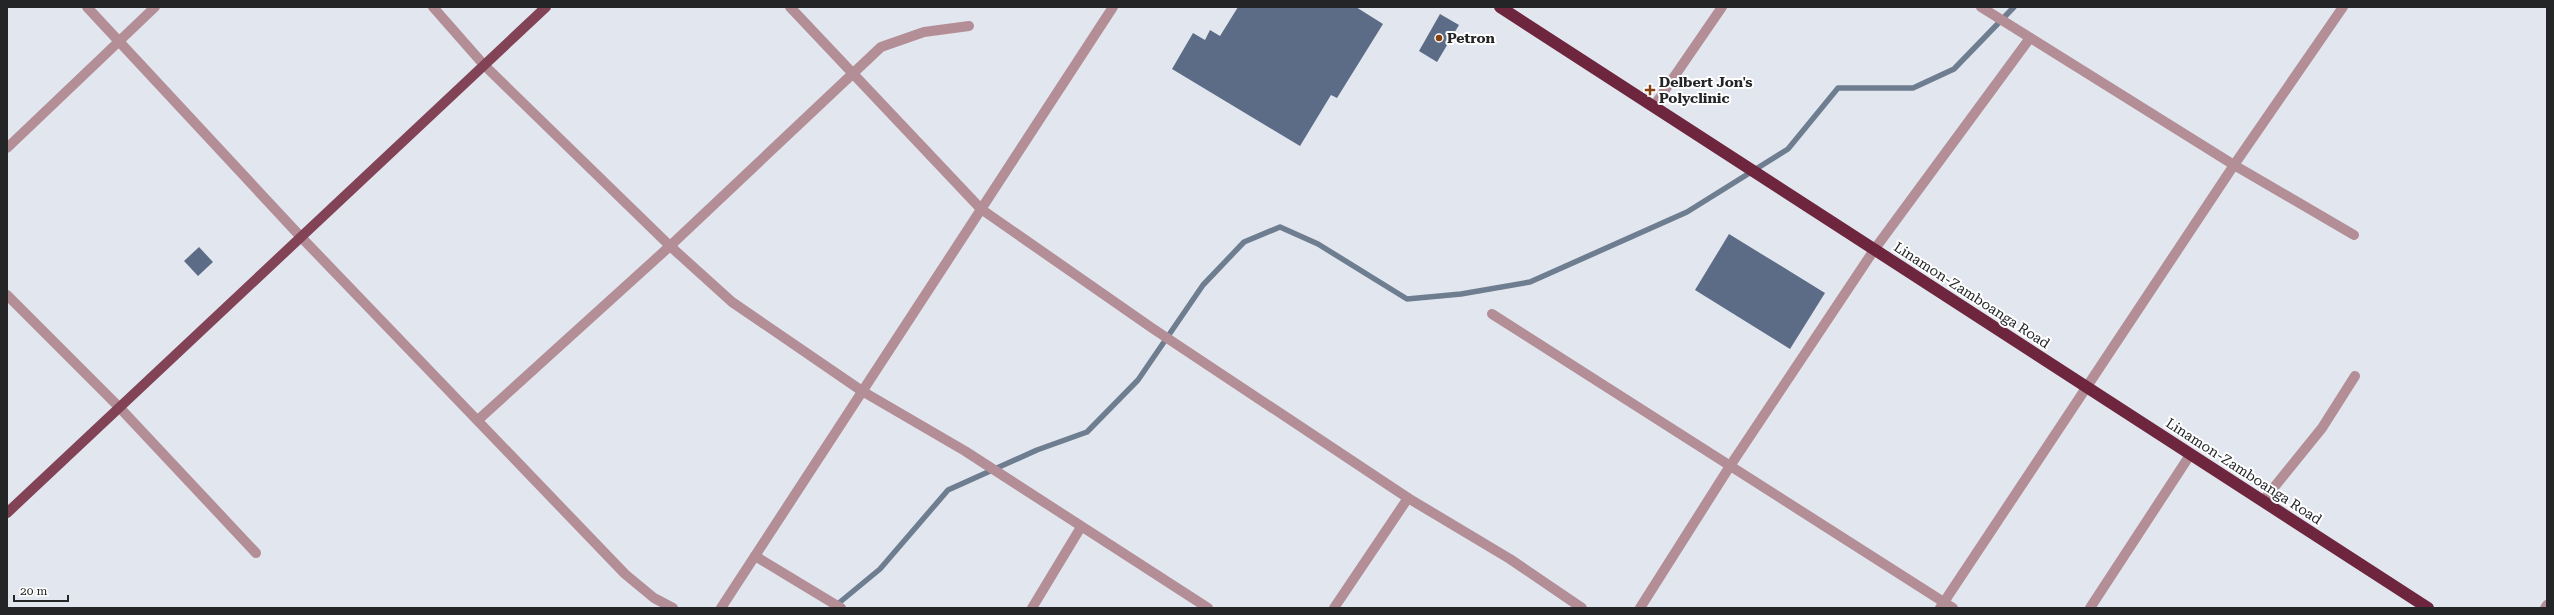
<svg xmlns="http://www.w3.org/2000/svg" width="2554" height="615" viewBox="0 0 2554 615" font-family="'Roboto Serif',serif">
<rect width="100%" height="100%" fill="#e2e7ef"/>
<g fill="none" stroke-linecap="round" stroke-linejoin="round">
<!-- stream -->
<polyline stroke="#6e7e90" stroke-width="5.5" points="834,607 880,569 948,490 1037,450 1087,432 1138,380 1203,285 1244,242 1280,227 1318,244 1407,299 1461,294 1530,282 1687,212 1788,149 1838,88 1913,88 1954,69 2014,7"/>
</g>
<!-- building -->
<g fill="#5c6c86">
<polygon points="1238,7 1356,7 1383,24 1337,98 1331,95 1300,146 1172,69 1193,33 1205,40 1210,30 1220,36"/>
<polygon points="1440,14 1459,25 1437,62 1419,51"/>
<polygon points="1729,234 1825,293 1790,349 1695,290"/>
<polygon points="199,247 213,262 198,276 184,261"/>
</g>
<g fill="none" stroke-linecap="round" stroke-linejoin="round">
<!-- minor -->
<g stroke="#b38e97" stroke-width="10">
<polyline points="87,7 300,236 625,574 654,598 673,608"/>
<polyline points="433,7 484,65 670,246 732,302 862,391 965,451 1208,608"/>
<polyline points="790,7 981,209 1152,328 1408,498 1510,559 1582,608"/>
<polyline points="1981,7 2234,165 2354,235"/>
<polyline points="1654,106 1722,7"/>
<polyline points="7,148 155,7"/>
<polyline points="7,295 119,407 256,553"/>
<polyline points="1492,314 1953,608"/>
<polyline points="478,420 670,246 881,47 924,32 969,26"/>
<polyline points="2263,501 2322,428 2355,376"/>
<polyline points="755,556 841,608"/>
<polyline points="721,608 1113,7"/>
<polyline points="1032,608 1081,527"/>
<polyline points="1334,608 1408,498"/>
<polyline points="1640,608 1730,466 1874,250 2030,38"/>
<polyline points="1940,608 2234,165 2343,7"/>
<polyline points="2090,608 2190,455"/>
<polyline points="2545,608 2547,605"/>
</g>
<!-- major -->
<polyline stroke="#824356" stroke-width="10" points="7,513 546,7"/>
<!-- highway -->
<polyline stroke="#6e263f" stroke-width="12" points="1500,7 2428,608"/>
</g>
<!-- markers -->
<g fill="#84420f" stroke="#fff" stroke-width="1.5">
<circle cx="1439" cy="38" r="4"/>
<path d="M1648 84h4v4h4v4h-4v4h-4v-4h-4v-4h4z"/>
</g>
<g text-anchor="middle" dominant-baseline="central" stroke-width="4" stroke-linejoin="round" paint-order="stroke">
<!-- poi labels -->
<g font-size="14" font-weight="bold" fill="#232527" stroke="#fff" text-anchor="start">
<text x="1447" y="38">Petron</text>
<text x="1659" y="82">Delbert Jon's<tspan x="1659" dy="16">Polyclinic</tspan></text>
</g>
<!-- street labels -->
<g font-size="14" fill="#232527" stroke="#fff">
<text transform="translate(1972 295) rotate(33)">Linamon-Zamboanga Road</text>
<text transform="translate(2244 471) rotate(33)">Linamon-Zamboanga Road</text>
</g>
</g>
<!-- border -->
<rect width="2554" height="615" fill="none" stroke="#232527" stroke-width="16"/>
<!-- scale -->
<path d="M14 595v6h54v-6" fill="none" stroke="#232527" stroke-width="2"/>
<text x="20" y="595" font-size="12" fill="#232527" stroke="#ffffff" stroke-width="3" paint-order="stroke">20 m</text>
</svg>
